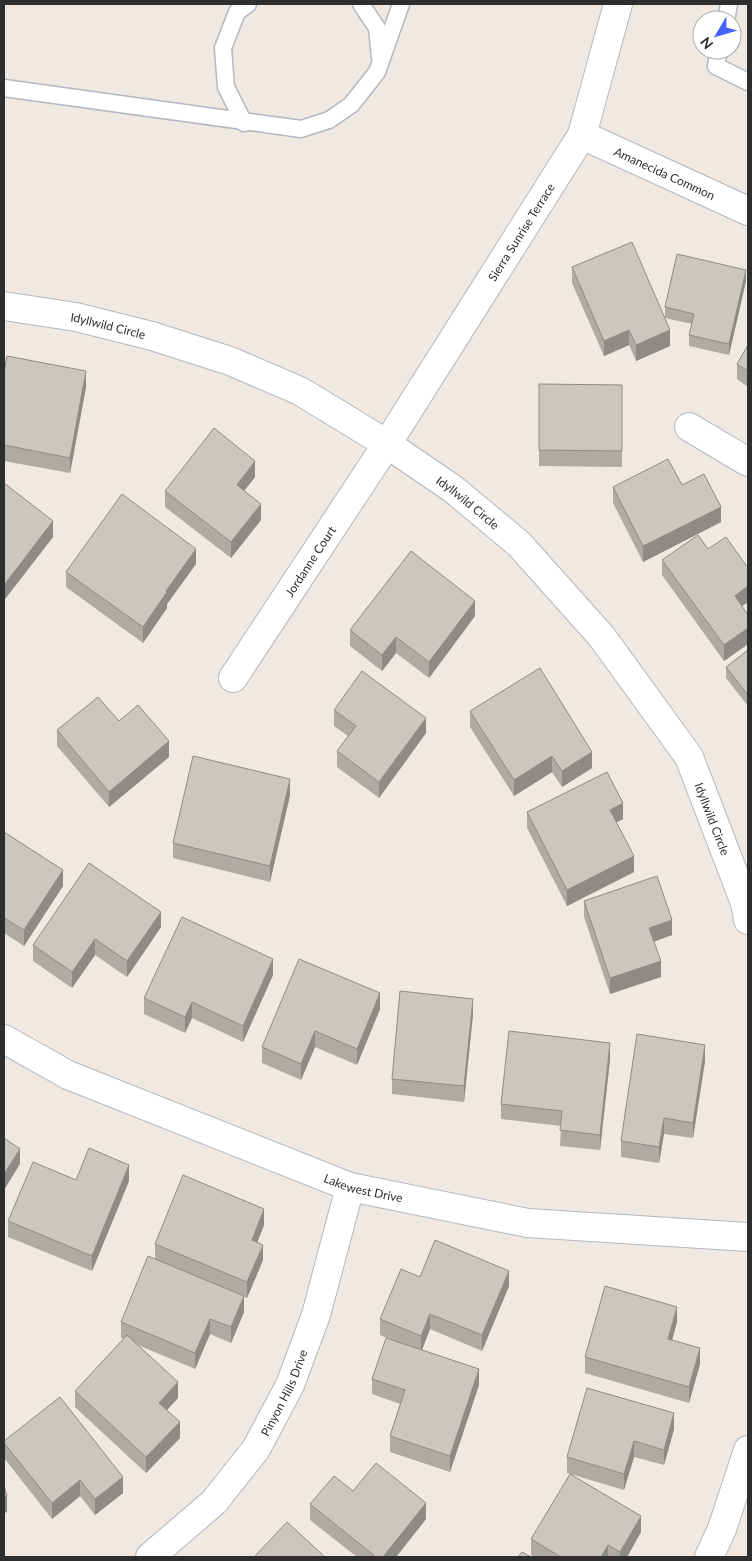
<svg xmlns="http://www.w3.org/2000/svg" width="752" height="1561" viewBox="0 0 752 1561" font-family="Lato,sans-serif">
<rect width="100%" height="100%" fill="#efe9e1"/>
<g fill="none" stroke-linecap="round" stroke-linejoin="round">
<defs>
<g id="service">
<polyline points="361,4 377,28 380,58"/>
<polyline points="726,20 729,4"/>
<polyline points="719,50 716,66 748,82"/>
<polyline points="4,88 301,129 329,120 351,105 377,72 401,4"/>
<polyline points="244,123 226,87 223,48 237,12 248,4"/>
</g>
<g id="minor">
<path id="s1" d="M582,135L748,211"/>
<path id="s2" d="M4,306L76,317L152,336L230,361L300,391L387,444L453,489L519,544L602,637L689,757L745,903L748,920"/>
<polyline points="689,427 748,462"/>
<path id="s3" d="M233,678L387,444L582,135L618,4"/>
<path id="s4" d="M4,1039L68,1075L350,1187L528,1223L748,1237"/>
<path id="s5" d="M150,1557L214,1502L256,1449L290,1385L316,1315L350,1187"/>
<polyline points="709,1557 722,1529 748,1450"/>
</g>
</defs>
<!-- service casing -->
<use href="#service" stroke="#b4b7c1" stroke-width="19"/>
<!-- minor casing -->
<use href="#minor" stroke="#b4b7c1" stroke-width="30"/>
<!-- service -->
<use href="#service" stroke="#fff" stroke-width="16"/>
<!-- minor -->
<use href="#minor" stroke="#fff" stroke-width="28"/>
</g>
<!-- wall -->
<g fill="#afaba4">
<polygon points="572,267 670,346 636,361 629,345 604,356 572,283"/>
<polygon points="746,281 729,355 689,346 689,335 692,324 665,318 665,307"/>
<polygon points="748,345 748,387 737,379 737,364"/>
<polygon points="4,372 86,387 70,473 4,461"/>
<polygon points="539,384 622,385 622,467 539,466"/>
<polygon points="255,477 244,491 261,520 231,558 165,507 165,491"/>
<polygon points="4,483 53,537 5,599 4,598"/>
<polygon points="682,485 721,522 643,562 613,503 613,487"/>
<polygon points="708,549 748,568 748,602 742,606 748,615 748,644 724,661 662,575 662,560"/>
<polygon points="196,564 167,604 167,608 143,643 66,587 66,572"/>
<polygon points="475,616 429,678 396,653 382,671 350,646 350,630"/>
<polygon points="748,650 748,706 726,678 726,667"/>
<polygon points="334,710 426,733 379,798 337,767 337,751 348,736 334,726"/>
<polygon points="470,711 592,768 562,787 552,772 514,796 470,727"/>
<polygon points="119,721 169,757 109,807 57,746 57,730"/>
<polygon points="290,795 270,882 173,858 173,843"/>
<polygon points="527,812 623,819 616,822 634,872 567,906 527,828"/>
<polygon points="4,832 63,886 24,946 4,933"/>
<polygon points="584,901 672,935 654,942 661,977 610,994 584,917"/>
<polygon points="161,927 127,977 95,955 72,988 33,961 33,945"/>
<polygon points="273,975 243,1042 192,1018 185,1033 144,1014 144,998"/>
<polygon points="380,1009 357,1065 315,1047 301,1080 262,1063 262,1047"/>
<polygon points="473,1014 464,1102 392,1094 392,1079"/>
<polygon points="610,1059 600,1150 560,1146 561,1126 501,1119 501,1104"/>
<polygon points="705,1061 693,1138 664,1134 659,1163 621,1157 621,1141"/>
<polygon points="129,1181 92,1271 8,1237 8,1221"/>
<polygon points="264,1225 257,1242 263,1260 247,1298 244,1297 244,1312 231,1343 210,1334 195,1369 138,1345 178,1398 166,1410 180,1438 146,1473 75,1407 75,1391 124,1339 121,1338 121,1322 155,1259 155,1244"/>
<polygon points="420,1277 509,1286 482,1351 430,1329 422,1350 479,1385 450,1472 390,1452 390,1436 400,1404 372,1394 372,1379 392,1340 380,1335 380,1319"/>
<polygon points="677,1322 672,1340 700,1364 689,1403 585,1373 585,1357"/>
<polygon points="674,1429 664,1465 634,1457 624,1490 567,1473 567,1457"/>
<polygon points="4,1441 123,1493 95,1515 80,1496 52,1519 4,1458"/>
<polygon points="310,1504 426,1519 396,1557 357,1557 310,1520"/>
<polygon points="641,1532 627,1557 535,1557 531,1555 531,1539"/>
</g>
<!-- shaded-wall -->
<g fill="#8e8b86">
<polygon points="746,270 746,281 729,355 729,344"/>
<polygon points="629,330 629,345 604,356 604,341"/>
<polygon points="670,330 670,346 636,361 636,345"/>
<polygon points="86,371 86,387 70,473 70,458"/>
<polygon points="255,461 255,477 237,500 237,485"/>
<polygon points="261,504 261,520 231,558 231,542"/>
<polygon points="721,507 721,522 643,562 643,546"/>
<polygon points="53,521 53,537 5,599 5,584"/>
<polygon points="196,549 196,564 167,604 167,608 143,643 143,627 166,591"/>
<polygon points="748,586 748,602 735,611 735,596"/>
<polygon points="475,601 475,616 429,678 429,662"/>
<polygon points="748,628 748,644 724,661 724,645"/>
<polygon points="396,637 396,653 382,671 382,655"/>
<polygon points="426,718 426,733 379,798 379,782"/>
<polygon points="169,741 169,757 109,807 109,792"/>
<polygon points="592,752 592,768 562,787 562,771"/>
<polygon points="552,756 552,772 514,796 514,780"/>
<polygon points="290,779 290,795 270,882 270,866"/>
<polygon points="623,803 623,819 610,826 610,810"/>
<polygon points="634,856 634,872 567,906 567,890"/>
<polygon points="63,870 63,886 24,946 24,930"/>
<polygon points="161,912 161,927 127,977 127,961"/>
<polygon points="672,920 672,935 649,943 649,928"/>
<polygon points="95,939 95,955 72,988 72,972"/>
<polygon points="273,959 273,975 243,1042 243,1026"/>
<polygon points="661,961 661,977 610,994 610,978"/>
<polygon points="380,993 380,1009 357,1065 357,1049"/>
<polygon points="473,999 473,1014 464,1102 464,1086"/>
<polygon points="192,1002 192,1018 185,1033 185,1017"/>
<polygon points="315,1031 315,1047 301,1080 301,1064"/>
<polygon points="610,1043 610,1059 600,1150 600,1135"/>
<polygon points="705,1045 705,1061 693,1138 693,1123"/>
<polygon points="664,1118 664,1134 659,1163 659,1147"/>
<polygon points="20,1149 20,1164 4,1190 4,1174"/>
<polygon points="129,1165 129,1181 92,1271 92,1256"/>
<polygon points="264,1209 264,1225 252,1256 252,1240"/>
<polygon points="263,1245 263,1260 247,1298 247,1282"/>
<polygon points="509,1271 509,1286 482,1351 482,1335"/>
<polygon points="244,1296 244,1312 231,1343 231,1327"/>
<polygon points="677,1307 677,1322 668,1355 668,1339"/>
<polygon points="430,1314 430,1329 421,1352 421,1336"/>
<polygon points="210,1319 210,1334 195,1369 195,1353"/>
<polygon points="700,1348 700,1364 689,1403 689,1387"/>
<polygon points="479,1369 479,1385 450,1472 450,1456"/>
<polygon points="178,1382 178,1398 159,1419 159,1403"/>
<polygon points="674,1413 674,1429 664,1465 664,1450"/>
<polygon points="180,1422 180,1438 146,1473 146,1457"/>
<polygon points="634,1441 634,1457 624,1490 624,1474"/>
<polygon points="123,1477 123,1493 95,1515 95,1499"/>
<polygon points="80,1480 80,1496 52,1519 52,1503"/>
<polygon points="7,1496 7,1512 4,1513 4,1497"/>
<polygon points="426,1503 426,1519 396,1557 383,1557"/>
<polygon points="641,1516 641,1532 627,1557 620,1557 620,1552"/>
<polygon points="608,1545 608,1557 601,1557"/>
</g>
<!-- building -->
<g fill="#cbc7bf" stroke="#8e8b86">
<polygon points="632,242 670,330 636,345 629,330 604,341 572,267"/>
<polygon points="677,254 746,270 729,344 689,335 694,314 665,307"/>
<polygon points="748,345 748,371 737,364"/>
<polygon points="7,356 86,371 70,458 4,445 4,372"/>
<polygon points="539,384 622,385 622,451 539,450"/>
<polygon points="214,428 255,461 237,485 261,504 231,542 165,491"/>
<polygon points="668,459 682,485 704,474 721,507 643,546 613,487"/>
<polygon points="4,483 53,521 5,584 4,582"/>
<polygon points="122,494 196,549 166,591 167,592 143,627 66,572"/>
<polygon points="698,535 708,549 726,537 748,568 748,586 735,596 748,615 748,628 724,645 662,560"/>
<polygon points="411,551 475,601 429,662 396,637 382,655 350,630"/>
<polygon points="748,650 748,695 726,667"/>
<polygon points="540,668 592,752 562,771 552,756 514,780 470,711"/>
<polygon points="362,671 426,718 379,782 337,751 356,726 334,710"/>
<polygon points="98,697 119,721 138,705 169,741 109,792 57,730"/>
<polygon points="193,756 290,779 270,866 173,843"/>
<polygon points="607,772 623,803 610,810 634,856 567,890 527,812"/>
<polygon points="4,832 63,870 24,930 4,918"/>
<polygon points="89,863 161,912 127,961 95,939 72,972 33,945"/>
<polygon points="657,876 672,920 649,928 661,961 610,978 584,901"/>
<polygon points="182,917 273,959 243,1026 192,1002 185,1017 144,998"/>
<polygon points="299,959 380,993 357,1049 315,1031 301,1064 262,1047"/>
<polygon points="400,991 473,999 464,1086 392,1079"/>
<polygon points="509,1031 610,1043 600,1135 560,1130 562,1111 501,1104"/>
<polygon points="637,1034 705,1045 693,1123 664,1118 659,1147 621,1141"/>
<polygon points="4,1138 20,1149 4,1174"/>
<polygon points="89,1148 129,1165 92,1256 8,1221 33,1162 76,1180"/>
<polygon points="183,1175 264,1209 252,1240 263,1245 247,1282 155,1244"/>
<polygon points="435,1240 509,1271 482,1335 430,1314 421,1336 380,1319 401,1269 420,1277"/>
<polygon points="148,1256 244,1296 231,1327 210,1319 195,1353 121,1322"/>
<polygon points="605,1286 677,1307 668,1339 700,1348 689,1387 585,1357"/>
<polygon points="127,1335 178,1382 159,1403 180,1422 146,1457 75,1391"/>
<polygon points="386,1338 479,1369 450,1456 390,1436 405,1390 372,1379"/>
<polygon points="587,1388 674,1413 664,1450 634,1441 624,1474 567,1457"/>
<polygon points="60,1397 123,1477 95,1499 80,1480 52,1503 4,1443 4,1441"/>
<polygon points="376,1463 426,1503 383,1557 376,1557 310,1504 334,1476 353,1491"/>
<polygon points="570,1474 641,1516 620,1552 608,1545 601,1557 561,1557 531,1539"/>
<polygon points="4,1486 7,1496 4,1497"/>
<polygon points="287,1522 325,1557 254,1557"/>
<polygon points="522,1552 531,1557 518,1557"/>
</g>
<g text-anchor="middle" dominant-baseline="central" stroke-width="4" stroke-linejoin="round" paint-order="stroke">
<!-- street labels -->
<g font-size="12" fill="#2e2e2e" stroke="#fff">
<text stroke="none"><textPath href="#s1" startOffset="91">Amanecida Common</textPath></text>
<text stroke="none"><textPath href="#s3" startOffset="531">Sierra Sunrise Terrace</textPath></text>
<text stroke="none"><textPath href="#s2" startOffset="106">Idyllwild Circle</textPath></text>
<text stroke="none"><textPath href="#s2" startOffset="511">Idyllwild Circle</textPath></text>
<text stroke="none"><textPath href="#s3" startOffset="140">Jordanne Court</textPath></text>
<text stroke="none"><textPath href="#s2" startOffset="916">Idyllwild Circle</textPath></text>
<text stroke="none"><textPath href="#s4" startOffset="390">Lakewest Drive</textPath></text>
<text stroke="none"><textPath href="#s5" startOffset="215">Pinyon Hills Drive</textPath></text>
</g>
</g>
<!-- border -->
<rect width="752" height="1561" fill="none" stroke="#2e2e2e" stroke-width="10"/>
<!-- north arrow -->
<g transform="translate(717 35) rotate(232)"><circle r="24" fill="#ffffff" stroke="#ababab"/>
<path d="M0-4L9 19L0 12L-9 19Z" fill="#4264fb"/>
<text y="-8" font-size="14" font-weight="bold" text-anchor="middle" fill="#2e2e2e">N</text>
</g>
</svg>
